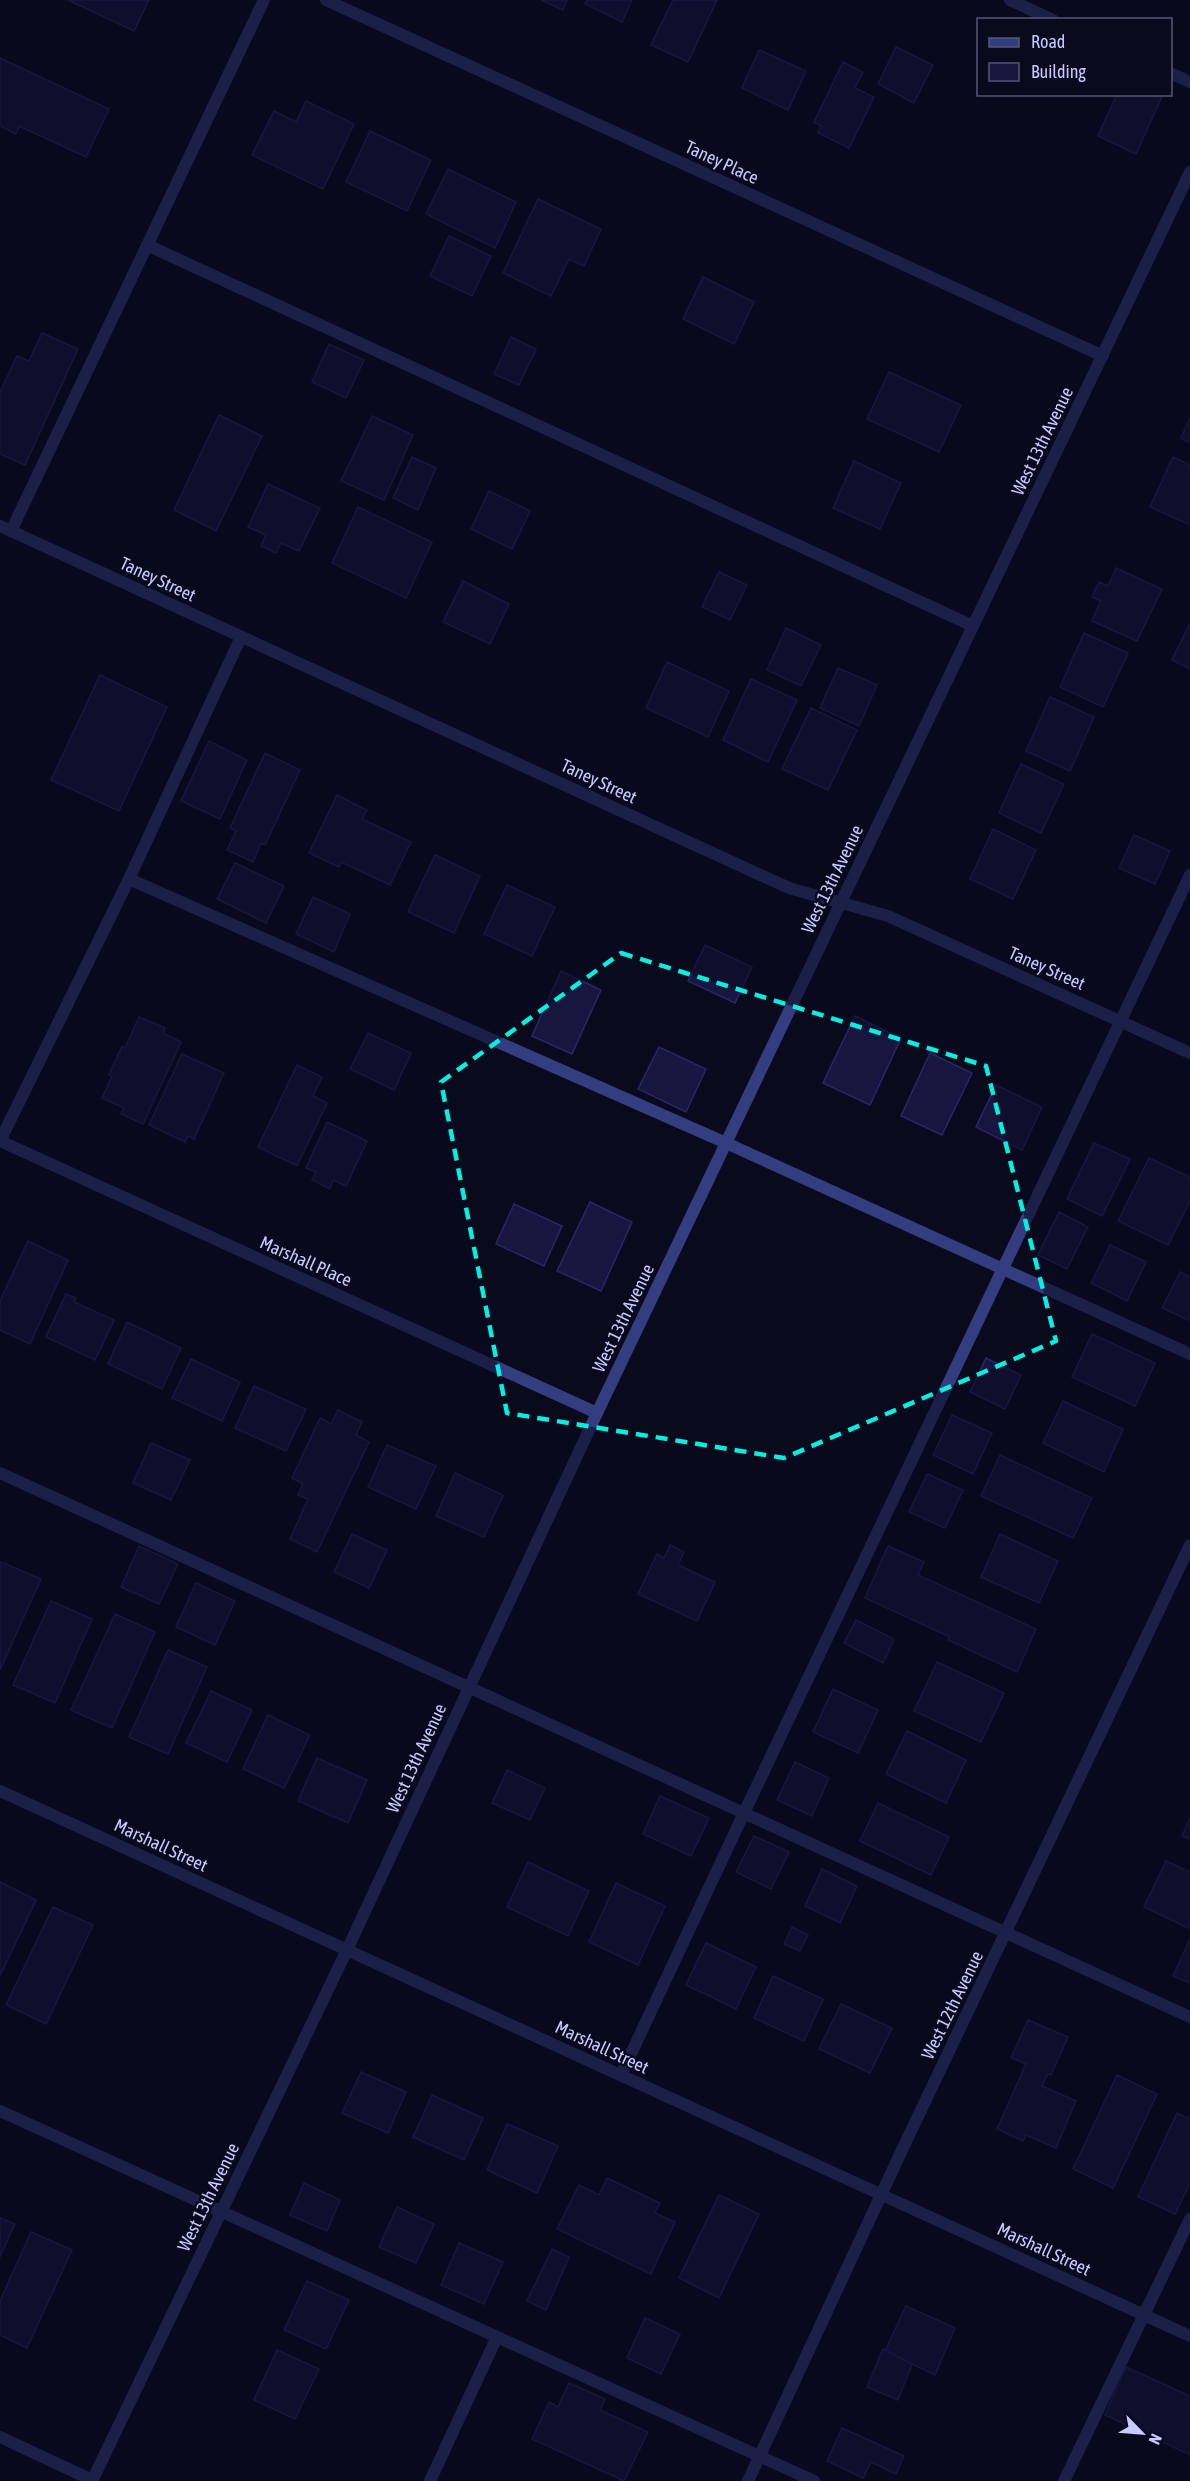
<svg xmlns="http://www.w3.org/2000/svg" width="1190" height="2481" viewBox="0 0 1190 2481" font-family="'Asap Condensed',sans-serif">
<rect width="100%" height="100%" fill="#0a0a1d"/>
<!-- building -->
<g fill="#17163f" stroke="#28266c" stroke-width="1.5">
<polygon points="68,0 149,0 134,31"/>
<polygon points="541,0 567,0 563,10"/>
<polygon points="587,0 632,0 622,22 585,4"/>
<polygon points="673,0 717,0 688,62 651,45"/>
<polygon points="896,47 933,65 914,103 878,84"/>
<polygon points="759,50 806,71 788,110 742,88"/>
<polygon points="0,58 109,109 86,157 19,126 16,134 0,126"/>
<polygon points="843,62 863,72 855,88 874,97 849,148 818,133 821,126 814,122"/>
<polygon points="1117,94 1163,94 1136,154 1098,136"/>
<polygon points="306,101 354,124 323,189 252,155 274,111 296,122"/>
<polygon points="370,131 431,160 407,211 346,182"/>
<polygon points="448,169 516,202 495,248 426,214"/>
<polygon points="538,199 601,229 584,266 569,259 551,296 503,273"/>
<polygon points="449,236 491,256 472,296 430,276"/>
<polygon points="703,277 754,302 734,344 683,319"/>
<polygon points="42,333 78,349 25,465 0,454 0,392 17,356 29,361"/>
<polygon points="511,337 536,349 519,385 494,374"/>
<polygon points="329,344 364,360 346,398 312,382"/>
<polygon points="889,372 961,405 939,452 867,419"/>
<polygon points="219,415 262,436 216,531 174,510"/>
<polygon points="372,416 413,435 384,500 341,481"/>
<polygon points="1190,418 1190,443 1181,438"/>
<polygon points="412,457 436,468 418,510 393,498"/>
<polygon points="1173,457 1190,465 1190,525 1150,507"/>
<polygon points="854,461 901,483 880,529 833,508"/>
<polygon points="268,484 320,508 299,551 281,543 276,553 261,546 266,535 248,527"/>
<polygon points="489,491 530,511 512,549 471,529"/>
<polygon points="358,507 432,542 406,598 332,563"/>
<polygon points="1116,568 1162,589 1137,641 1092,621 1101,601 1092,597 1099,582 1108,586"/>
<polygon points="719,572 747,585 730,620 702,607"/>
<polygon points="463,581 509,604 490,644 443,622"/>
<polygon points="1190,623 1190,669 1172,660"/>
<polygon points="786,628 821,645 801,686 767,670"/>
<polygon points="1084,633 1128,653 1103,707 1060,687"/>
<polygon points="667,662 729,691 708,737 646,708"/>
<polygon points="838,668 877,685 859,726 820,708"/>
<polygon points="100,675 167,707 119,811 51,780"/>
<polygon points="751,679 797,700 768,762 723,740"/>
<polygon points="1050,697 1094,717 1070,771 1026,751"/>
<polygon points="811,708 857,730 828,790 782,769"/>
<polygon points="209,741 247,760 220,819 181,801"/>
<polygon points="265,753 300,770 265,845 261,843 253,862 227,850 236,831 230,828"/>
<polygon points="1021,764 1064,784 1041,833 999,813"/>
<polygon points="337,795 367,810 362,819 411,842 390,885 341,862 339,867 309,853"/>
<polygon points="993,829 1036,850 1013,899 970,879"/>
<polygon points="1134,835 1170,851 1155,884 1119,868"/>
<polygon points="435,855 480,876 454,933 408,912"/>
<polygon points="235,863 284,886 266,923 217,899"/>
<polygon points="507,885 555,907 532,956 484,934"/>
<polygon points="313,897 350,914 334,952 296,934"/>
<polygon points="705,945 752,967 735,1003 688,981"/>
<polygon points="561,971 601,990 572,1054 532,1036"/>
<polygon points="855,1016 901,1038 870,1105 823,1083"/>
<polygon points="139,1017 165,1028 163,1033 181,1042 143,1124 121,1114 124,1108 102,1098 112,1076 109,1075 122,1046 125,1048"/>
<polygon points="368,1033 411,1053 394,1090 350,1069"/>
<polygon points="659,1047 706,1069 686,1112 638,1089"/>
<polygon points="930,1053 972,1073 942,1135 901,1116"/>
<polygon points="182,1054 224,1073 194,1139 188,1136 185,1142 149,1125"/>
<polygon points="297,1065 322,1077 313,1096 327,1103 297,1166 258,1147"/>
<polygon points="996,1085 1042,1107 1022,1150 976,1127"/>
<polygon points="327,1122 367,1141 346,1186 333,1180 330,1189 312,1180 316,1172 306,1168"/>
<polygon points="1094,1143 1130,1159 1102,1216 1067,1199"/>
<polygon points="1149,1158 1190,1177 1190,1201 1168,1245 1118,1221"/>
<polygon points="590,1202 632,1222 601,1291 557,1271"/>
<polygon points="514,1204 562,1226 544,1266 496,1244"/>
<polygon points="1059,1212 1088,1227 1067,1269 1038,1255"/>
<polygon points="28,1241 68,1260 30,1344 0,1330 0,1301"/>
<polygon points="1110,1245 1146,1262 1127,1301 1091,1283"/>
<polygon points="1180,1272 1190,1277 1190,1321 1162,1308"/>
<polygon points="66,1294 76,1298 74,1302 114,1320 95,1360 46,1337"/>
<polygon points="127,1322 181,1348 162,1389 108,1364"/>
<polygon points="1092,1334 1155,1363 1135,1406 1072,1377"/>
<polygon points="986,1358 1021,1375 1005,1409 970,1392"/>
<polygon points="191,1359 240,1382 222,1421 172,1398"/>
<polygon points="254,1386 306,1409 286,1451 235,1428"/>
<polygon points="1063,1401 1123,1429 1104,1472 1043,1443"/>
<polygon points="338,1410 362,1422 356,1435 369,1442 317,1552 290,1539 308,1499 298,1495 303,1484 292,1478 320,1418 331,1424"/>
<polygon points="952,1415 992,1433 973,1474 933,1455"/>
<polygon points="151,1443 190,1460 171,1500 133,1483"/>
<polygon points="387,1445 436,1466 416,1509 368,1487"/>
<polygon points="1000,1455 1092,1498 1073,1538 981,1496"/>
<polygon points="455,1473 503,1495 484,1537 436,1516"/>
<polygon points="927,1474 963,1490 945,1528 909,1512"/>
<polygon points="352,1534 387,1550 369,1588 334,1572"/>
<polygon points="1000,1534 1058,1561 1039,1603 981,1577"/>
<polygon points="670,1545 684,1552 678,1565 715,1582 697,1621 638,1594 657,1554 664,1558"/>
<polygon points="139,1546 178,1564 159,1604 121,1587"/>
<polygon points="888,1546 924,1562 918,1575 1036,1629 1017,1672 948,1640 950,1637 865,1598"/>
<polygon points="1,1562 41,1579 0,1670 0,1565"/>
<polygon points="196,1583 235,1601 215,1645 176,1627"/>
<polygon points="51,1601 92,1619 55,1703 13,1685"/>
<polygon points="115,1614 155,1632 112,1728 71,1710"/>
<polygon points="856,1620 894,1639 883,1663 844,1643"/>
<polygon points="168,1650 207,1667 168,1754 129,1737"/>
<polygon points="937,1662 1004,1693 981,1742 914,1711"/>
<polygon points="833,1689 878,1710 858,1753 813,1732"/>
<polygon points="211,1691 252,1710 227,1762 186,1743"/>
<polygon points="268,1715 310,1735 284,1788 243,1769"/>
<polygon points="907,1731 966,1760 946,1803 886,1774"/>
<polygon points="317,1758 367,1780 348,1823 298,1801"/>
<polygon points="795,1762 829,1778 812,1816 777,1800"/>
<polygon points="507,1770 545,1788 530,1820 492,1803"/>
<polygon points="660,1796 709,1818 691,1856 643,1834"/>
<polygon points="878,1803 949,1837 931,1875 860,1841"/>
<polygon points="1190,1818 1190,1839 1182,1836"/>
<polygon points="754,1836 789,1852 771,1889 736,1872"/>
<polygon points="1166,1861 1190,1872 1190,1929 1144,1907"/>
<polygon points="528,1862 589,1891 568,1936 507,1907"/>
<polygon points="822,1869 857,1886 840,1923 805,1906"/>
<polygon points="0,1882 36,1900 0,1976"/>
<polygon points="616,1883 665,1906 638,1965 589,1942"/>
<polygon points="53,1907 93,1925 46,2024 6,2005"/>
<polygon points="792,1927 808,1935 800,1951 784,1944"/>
<polygon points="1190,1939 1190,1983 1173,1976"/>
<polygon points="706,1943 756,1967 736,2009 686,1985"/>
<polygon points="773,1976 823,1999 804,2041 754,2018"/>
<polygon points="841,2004 892,2028 870,2073 819,2049"/>
<polygon points="1028,2020 1068,2037 1051,2075 1048,2074 1042,2086 1076,2101 1056,2148 1026,2135 1023,2141 997,2129 1026,2064 1011,2058"/>
<polygon points="361,2072 406,2092 388,2133 342,2113"/>
<polygon points="1117,2075 1157,2094 1113,2188 1073,2169"/>
<polygon points="432,2095 483,2118 464,2160 413,2137"/>
<polygon points="1177,2113 1190,2119 1190,2183 1175,2214 1138,2197"/>
<polygon points="507,2124 558,2146 537,2193 487,2170"/>
<polygon points="607,2178 660,2203 655,2213 675,2222 651,2274 557,2229 579,2185 599,2195"/>
<polygon points="304,2183 340,2200 327,2231 290,2215"/>
<polygon points="719,2195 759,2214 719,2298 679,2278"/>
<polygon points="397,2207 434,2224 416,2263 379,2247"/>
<polygon points="0,2218 15,2224 0,2257"/>
<polygon points="31,2232 72,2250 27,2348 0,2335 0,2301"/>
<polygon points="459,2243 503,2262 484,2304 441,2285"/>
<polygon points="552,2249 569,2257 546,2310 527,2301"/>
<polygon points="307,2281 349,2300 326,2349 284,2330"/>
<polygon points="906,2306 955,2328 935,2375 885,2351"/>
<polygon points="645,2318 680,2334 661,2374 627,2358"/>
<polygon points="883,2349 912,2364 898,2400 867,2387"/>
<polygon points="277,2350 319,2369 295,2419 254,2400"/>
<polygon points="1126,2367 1190,2396 1190,2455 1105,2415"/>
<polygon points="569,2383 605,2399 600,2410 648,2432 624,2481 532,2439 549,2402 558,2407"/>
<polygon points="842,2428 904,2456 896,2474 871,2462 863,2478 827,2461"/>
</g>
<g fill="none" stroke-linecap="round" stroke-linejoin="round">
<!-- service -->
<g stroke="#333d7f" stroke-width="12">
<polyline points="1010,0 1053,20"/>
<polyline points="1170,73 1190,82"/>
<polyline points="147,245 973,626"/>
<polyline points="11,531 264,0"/>
<polyline points="129,879 726,1143 1190,1354"/>
<polyline points="0,1141 129,879 241,637"/>
<polyline points="0,1473 1190,2017"/>
<polyline points="621,2075 744,1813 1190,875"/>
<polyline points="0,2111 814,2481"/>
<polyline points="430,2481 497,2337"/>
<polyline points="1064,2481 1190,2219"/>
</g>
<!-- minor -->
<g stroke="#333d7f" stroke-width="12">
<polyline points="326,0 1103,356"/>
<polyline points="0,526 789,888 888,916 1190,1053"/>
<polyline points="0,1141 597,1413"/>
<polyline points="0,1791 1190,2336"/>
<polyline points="0,2437 92,2480"/>
<polyline points="92,2481 347,1950 597,1413 1190,172"/>
<polyline points="748,2481 902,2150 1190,1545"/>
</g>
</g>
<!-- marked area -->
<path d="M0 0H1190V2481H0ZM621,953L986,1066L1056,1341L784,1458L507,1413L441,1082Z" fill="#0a0a1d" fill-opacity=".55" fill-rule="evenodd"/>
<path fill="none" stroke="#00f1e0" stroke-width="4.5" stroke-dasharray="12 8" stroke-linejoin="round" d="M621,953L986,1066L1056,1341L784,1458L507,1413L441,1082Z"/>
<g text-anchor="middle" dominant-baseline="central" stroke-width="5" stroke-linejoin="round" paint-order="stroke">
<!-- street labels -->
<g font-size="18" fill="#c6caff" stroke="#0a0a1d">
<text transform="translate(722 162) rotate(25)">Taney Place</text>
<text transform="translate(1042 441) rotate(-64)">West 13th Avenue</text>
<text transform="translate(158 579) rotate(25)">Taney Street</text>
<text transform="translate(599 781) rotate(25)">Taney Street</text>
<text transform="translate(832 879) rotate(-64)">West 13th Avenue</text>
<text transform="translate(1047 968) rotate(24)">Taney Street</text>
<text transform="translate(306 1261) rotate(24)">Marshall Place</text>
<text transform="translate(623 1318) rotate(-64)">West 13th Avenue</text>
<text transform="translate(416 1758) rotate(-65)">West 13th Avenue</text>
<text transform="translate(161 1845) rotate(25)">Marshall Street</text>
<text transform="translate(952 2005) rotate(-64)">West 12th Avenue</text>
<text transform="translate(602 2047) rotate(25)">Marshall Street</text>
<text transform="translate(208 2197) rotate(-64)">West 13th Avenue</text>
<text transform="translate(1044 2249) rotate(25)">Marshall Street</text>
</g>
</g>
<!-- legend -->
<rect x="977" y="18" width="195" height="78" fill="#0a0a1d" stroke="#555777" stroke-width="1.5"/>
<rect x="989" y="38" width="30" height="9" fill="#333d7f" stroke="#555777" stroke-width="1.5"/>
<text x="1031" y="48" font-size="18" fill="#c6caff">Road</text>
<rect x="989" y="63" width="30" height="18" fill="#17163f" stroke="#555777" stroke-width="1.5"/>
<text x="1031" y="78" font-size="18" fill="#c6caff">Building</text>
<!-- north arrow -->
<g transform="translate(1142 2433) rotate(115)" stroke="#0a0a1d" stroke-width="4.5" paint-order="stroke">
<path d="M0-4.5L10 22L0 15L-10 22Z" fill="#c6caff"/>
<text y="-9" font-size="16" font-weight="bold" text-anchor="middle" fill="#c6caff">N</text>
</g>
</svg>
